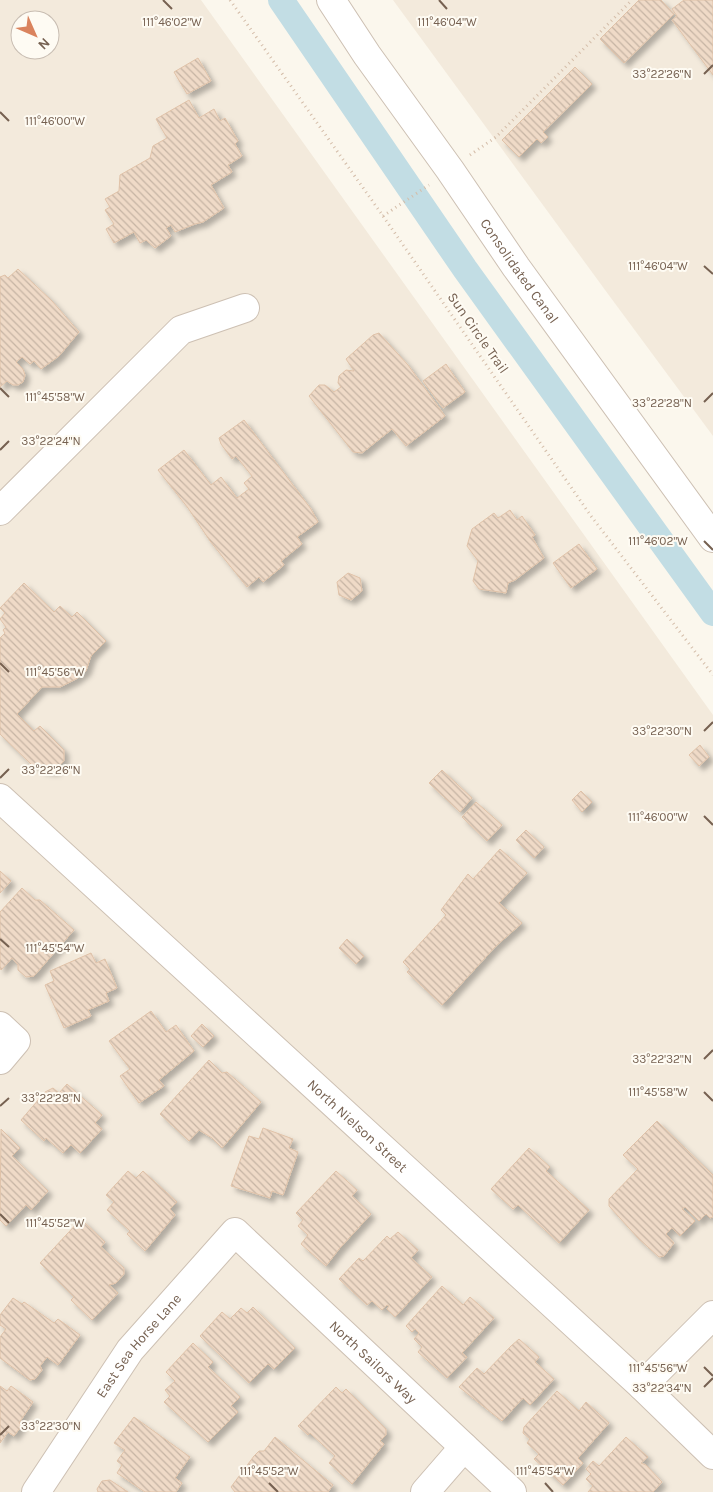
<svg xmlns="http://www.w3.org/2000/svg" width="713" height="1492" viewBox="0 0 713 1492" font-family="Karla,sans-serif">
<defs>
<pattern id="building-back-hatch" width="6" height="6" patternUnits="userSpaceOnUse" patternTransform="scale(1.25)"><rect width="6" height="6" fill="#efdac7"/><path d="M-1 5l2 2M0 0l6 6M5-1l2 2" fill="none" stroke="#c6b4a4"/></pattern>
<filter id="shadow"><feDropShadow dx="4.5" dy="4.5" stdDeviation="2.5" flood-color="#0004"/></filter>
</defs>
<rect width="100%" height="100%" fill="#fbf7ed"/>
<!-- residential -->
<g fill="#f3eadc" fill-rule="evenodd">
<path d="M0,0H201L713,715V1492H0ZM20,20H50V50H20Z"/>
<polygon points="393,0 713,0 713,436 608,294"/>
</g>
<g fill="none" stroke-linecap="round" stroke-linejoin="round">
<!-- canal -->
<polyline stroke="#c2dde4" stroke-width="26" points="281,0 465,269 713,613"/>
</g>
<!-- building -->
<g fill="url(#building-back-hatch)" stroke="#e0c2a8" filter="url(#shadow)">
<polygon points="639,0 661,0 674,14 624,63 600,39"/>
<polygon points="684,0 713,0 713,75 672,20 677,16 672,9"/>
<polygon points="198,58 211,81 187,94 174,72"/>
<polygon points="575,67 592,84 543,132 548,137 541,143 537,139 519,157 502,140"/>
<polygon points="189,100 199,118 214,109 220,121 225,118 238,141 235,144 242,156 228,165 232,172 211,185 224,208 203,222 195,224 175,232 171,225 166,228 171,236 155,248 146,240 140,243 134,232 114,243 106,229 114,224 105,210 110,207 105,199 119,191 120,175 150,158 153,146 167,138 156,119"/>
<polygon points="18,269 52,301 79,332 59,356 41,369 34,361 30,364 22,357 16,362 23,369 25,375 23,382 18,385 13,385 7,381 0,387 0,277 5,275 8,278"/>
<polygon points="379,333 408,365 445,416 406,446 392,429 362,453 353,452 309,396 319,385 325,385 334,392 341,387 338,383 339,376 346,370 354,371 346,359 373,335"/>
<polygon points="446,364 465,392 443,408 423,381"/>
<polygon points="244,420 311,509 318,522 297,537 302,544 281,561 284,565 263,582 259,577 247,587 210,541 188,508 158,470 184,450 211,485 221,477 237,498 249,489 244,483 252,476 236,456 232,459 221,444 219,438"/>
<polygon points="510,510 517,520 522,516 535,535 532,537 544,558 515,580 508,583 506,593 479,589 473,581 478,561 467,546 472,529 494,513 498,518"/>
<polygon points="579,544 597,569 571,588 553,563"/>
<polygon points="348,573 360,578 362,591 351,600 339,595 337,582"/>
<polygon points="24,583 54,612 60,606 72,617 77,612 106,641 91,656 86,671 76,679 60,687 42,687 17,714 34,731 40,726 64,750 64,761 54,771 41,769 36,763 33,766 0,734 0,638 5,633 3,630 6,627 0,619 5,613 0,608"/>
<polygon points="700,745 709,757 699,766 689,755"/>
<polygon points="442,770 472,798 460,812 429,783"/>
<polygon points="581,791 592,802 582,812 572,800"/>
<polygon points="476,802 502,825 487,841 462,817"/>
<polygon points="526,830 544,847 534,858 516,840"/>
<polygon points="500,849 527,873 499,903 522,923 496,946 442,1005 407,972 410,969 403,962 446,915 441,910 468,874 473,879"/>
<polygon points="0,871 11,881 0,893"/>
<polygon points="22,888 35,900 40,900 74,930 34,976 26,977 18,970 18,965 12,958 1,970 0,968 0,912"/>
<polygon points="347,939 364,956 356,964 339,948"/>
<polygon points="91,953 96,963 105,959 117,988 106,993 109,1001 88,1010 91,1016 64,1028 45,985 54,981 50,971"/>
<polygon points="151,1011 166,1032 176,1025 194,1051 159,1080 164,1086 139,1103 120,1076 130,1069 109,1041"/>
<polygon points="202,1024 214,1036 203,1047 191,1036"/>
<polygon points="209,1060 222,1073 227,1072 261,1102 222,1148 212,1138 199,1130 189,1141 160,1114"/>
<polygon points="67,1084 102,1115 95,1123 102,1129 80,1153 71,1145 63,1153 46,1138 44,1141 21,1120 45,1092 53,1088 59,1093"/>
<polygon points="657,1121 713,1175 713,1217 710,1218 706,1214 699,1221 685,1207 682,1209 695,1221 680,1236 672,1228 666,1234 674,1243 664,1256 659,1257 638,1238 609,1206 609,1199 638,1169 623,1155"/>
<polygon points="263,1128 293,1139 289,1148 298,1152 283,1195 272,1191 270,1198 231,1186 249,1136 259,1139"/>
<polygon points="1,1129 20,1148 12,1156 48,1191 31,1210 26,1205 6,1226 0,1220"/>
<polygon points="529,1148 550,1167 546,1171 589,1210 559,1243 518,1205 513,1209 491,1189"/>
<polygon points="128,1171 136,1178 143,1171 177,1202 170,1209 175,1215 145,1251 127,1234 130,1231 107,1210 114,1202 106,1195"/>
<polygon points="336,1171 357,1190 352,1196 371,1214 339,1249 326,1266 301,1244 308,1235 298,1226 303,1220 296,1213"/>
<polygon points="81,1219 105,1242 101,1247 124,1268 124,1274 116,1283 109,1285 118,1293 92,1320 71,1300 74,1297 40,1263"/>
<polygon points="398,1232 418,1250 411,1258 432,1277 395,1317 387,1309 389,1306 387,1305 382,1310 372,1301 367,1305 339,1279 359,1258 363,1261 387,1236 390,1239"/>
<polygon points="442,1286 463,1305 470,1297 494,1318 462,1353 467,1357 447,1378 418,1352 422,1347 414,1339 419,1333 415,1329 412,1332 406,1326"/>
<polygon points="13,1298 22,1304 24,1302 54,1323 58,1319 80,1335 58,1365 47,1357 40,1366 42,1370 35,1379 30,1380 0,1358 0,1337 6,1329 0,1325 0,1315"/>
<polygon points="253,1307 295,1348 274,1369 268,1364 249,1383 200,1336 222,1312 230,1319 241,1308 247,1313"/>
<polygon points="519,1339 539,1357 535,1362 554,1379 530,1405 523,1398 502,1421 459,1387 477,1368 484,1374 511,1346"/>
<polygon points="193,1343 213,1362 208,1367 240,1397 231,1406 238,1412 208,1442 164,1402 170,1396 165,1390 175,1381 166,1372"/>
<polygon points="0,1386 7,1391 11,1386 33,1402 19,1423 22,1425 14,1436 8,1432 0,1443"/>
<polygon points="336,1387 342,1393 346,1389 386,1429 386,1435 380,1441 384,1444 352,1484 329,1463 335,1456 310,1433 308,1435 298,1426"/>
<polygon points="557,1391 579,1411 586,1402 609,1423 578,1458 583,1463 563,1485 534,1459 539,1454 527,1443 530,1439 523,1433 524,1427"/>
<polygon points="134,1417 190,1457 175,1478 182,1483 176,1492 145,1492 117,1473 122,1465 117,1461 125,1450 114,1443"/>
<polygon points="275,1437 333,1485 328,1492 235,1492 231,1487 254,1456 259,1451 264,1451"/>
<polygon points="626,1437 648,1457 641,1463 646,1465 662,1482 653,1492 588,1492 593,1486 586,1479 591,1474 586,1469 593,1461 599,1466"/>
<polygon points="110,1480 128,1492 98,1492 97,1489 102,1481"/>
</g>
<g fill="none" stroke-linecap="round" stroke-linejoin="round">
<defs>
<g id="minor">
<path id="s1" d="M331,0L367,55L450,170L516,267L713,538"/>
<polyline points="0,511 181,330 245,308"/>
<path id="s2" d="M0,798L642,1386L713,1455"/>
<polyline points="0,1026 16,1041 0,1060"/>
<polyline points="642,1386 713,1315"/>
<path id="s3" d="M36,1492L130,1350L235,1232L512,1492"/>
<polyline points="425,1492 464,1447"/>
</g>
</defs>
<!-- minor casing -->
<use href="#minor" stroke="#cdc0b3" stroke-width="30"/>
<!-- path -->
<g stroke="#d4bda9" stroke-width="3" stroke-dasharray="1 4" stroke-linecap="butt">
<polyline points="230,0 383,216 591,516 713,675"/>
<polyline points="470,155 496,137 632,0"/>
<polyline points="383,216 429,185"/>
</g>
<!-- minor -->
<use href="#minor" stroke="#fff" stroke-width="28"/>
</g>
<!-- ticks -->
<path fill="none" stroke="#766151" stroke-width="2" d="M163,0L172,9M439,0L447,9M704,74L713,65M0,112L9,121M704,266L713,274M0,388L9,397M704,402L713,393M0,450L9,441M704,541L713,550M0,663L9,672M704,731L713,722M0,778L9,769M704,816L713,825M0,939L9,947M704,1059L713,1050M704,1092L713,1101M0,1106L9,1098M0,1214L9,1223M704,1367L713,1376M704,1387L713,1378M0,1435L9,1426M269,1483L278,1492M545,1483L553,1492"/>
<g text-anchor="middle" dominant-baseline="central" stroke-width="4" stroke-linejoin="round" paint-order="stroke">
<!-- street labels -->
<g font-size="14" fill="#766151" stroke="#fefbf3">
<text stroke="none"><textPath href="#s1" startOffset="330">Consolidated Canal</textPath></text>
<text transform="translate(478 333) rotate(55)">Sun Circle Trail</text>
<text stroke="none"><textPath href="#s2" startOffset="485">North Nielson Street</textPath></text>
<text stroke="none"><textPath href="#s3" startOffset="179">East Sea Horse Lane</textPath></text>
<text stroke="none"><textPath href="#s3" startOffset="518">North Sailors Way</textPath></text>
</g>
</g>
<g font-size="12" text-anchor="middle" fill="#766151" stroke="#fefbf3" stroke-width="4" stroke-linejoin="round" paint-order="stroke">
<text x="172" y="26">111°46'02"W</text>
<text x="447" y="26">111°46'04"W</text>
<text x="662" y="78">33°22'26"N</text>
<text x="55" y="125">111°46'00"W</text>
<text x="658" y="270">111°46'04"W</text>
<text x="55" y="401">111°45'58"W</text>
<text x="662" y="407">33°22'28"N</text>
<text x="51" y="445">33°22'24"N</text>
<text x="658" y="545">111°46'02"W</text>
<text x="55" y="676">111°45'56"W</text>
<text x="662" y="735">33°22'30"N</text>
<text x="51" y="774">33°22'26"N</text>
<text x="658" y="821">111°46'00"W</text>
<text x="55" y="952">111°45'54"W</text>
<text x="662" y="1063">33°22'32"N</text>
<text x="658" y="1096">111°45'58"W</text>
<text x="51" y="1102">33°22'28"N</text>
<text x="55" y="1227">111°45'52"W</text>
<text x="658" y="1372">111°45'56"W</text>
<text x="662" y="1392">33°22'34"N</text>
<text x="51" y="1430">33°22'30"N</text>
<text x="269" y="1475">111°45'52"W</text>
<text x="545" y="1475">111°45'54"W</text>
</g>
<!-- north arrow -->
<g transform="translate(35 35) rotate(135)"><circle r="24" fill="#fefbf3" stroke="#c8bdb2"/>
<path d="M0-4L9 19L0 12L-9 19Z" fill="#da835d"/>
<text y="-8" font-size="14" font-weight="bold" text-anchor="middle" fill="#766151">N</text>
</g>
</svg>
